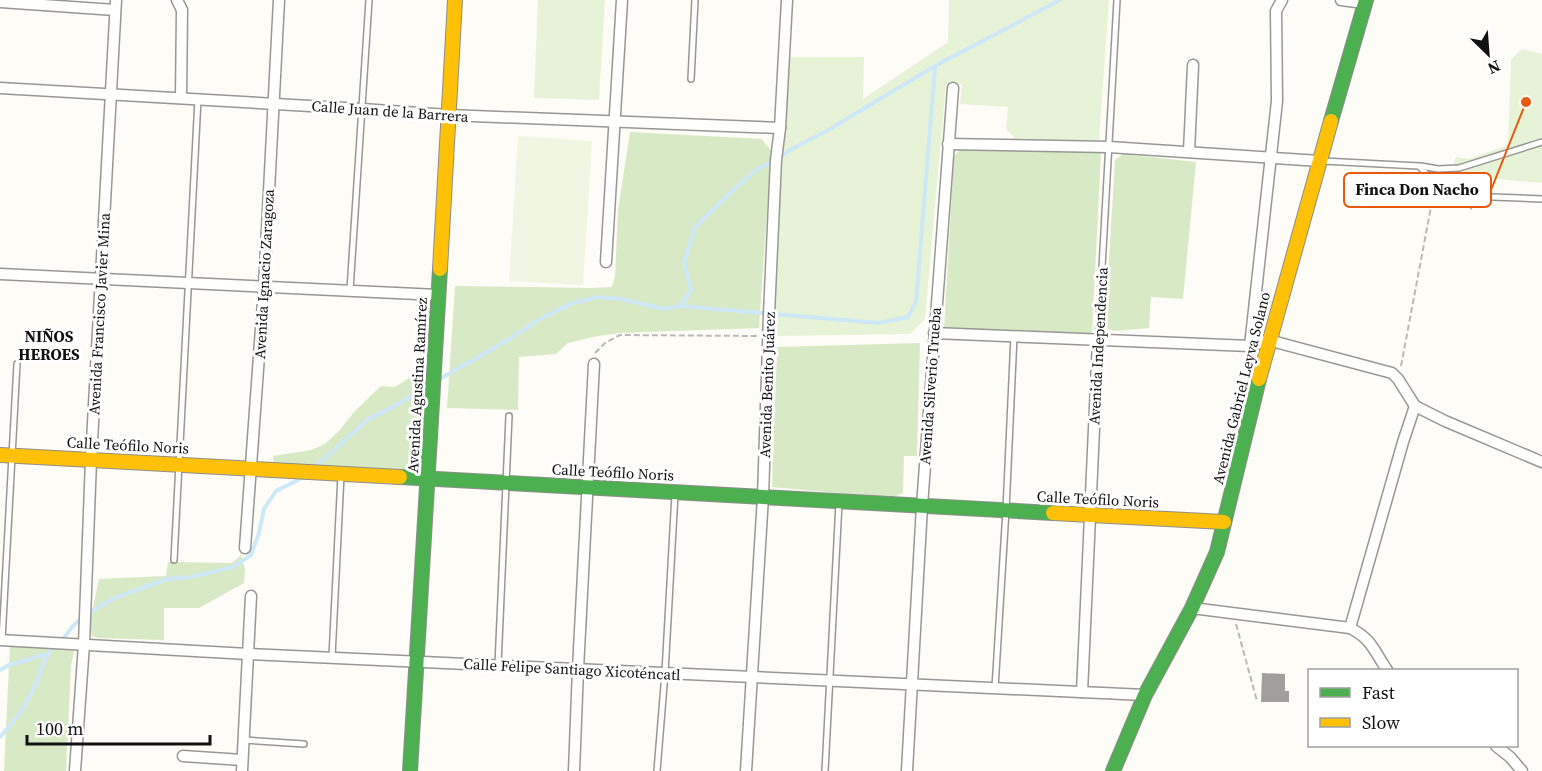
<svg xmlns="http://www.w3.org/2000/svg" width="1542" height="771" viewBox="0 0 1542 771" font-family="'Source Serif 4',serif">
<rect width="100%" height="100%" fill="#fdfcf7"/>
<!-- green -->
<g fill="#e7f3d7">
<polygon points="538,0 605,0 599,100 534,98"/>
<polygon points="949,0 1109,0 1099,141 1017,141 1006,129 1008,107 960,104 962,84 946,84 925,319 910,334 774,336 771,327 789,57 864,57 863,99 948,42"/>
<polygon points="1522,49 1542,54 1542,183 1450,175 1456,157 1469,159 1508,145 1511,59"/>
</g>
<!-- forest -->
<g fill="#d8eac5">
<polygon points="630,132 762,139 771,151 759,328 620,333 598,336 568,343 556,354 519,357 518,410 447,408 455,286 591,288 612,287 615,276 618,210"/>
<polygon points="962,148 1101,152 1092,335 944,329 954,156"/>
<polygon points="1123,154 1196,162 1183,299 1151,297 1149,328 1115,331 1105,328 1115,160"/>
<polygon points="920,343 917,456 904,456 903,493 891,498 772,487 777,347"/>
<polygon points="422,370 419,466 402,472 274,467 273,456 311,450 325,444 339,431 354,412 381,386 395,387"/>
<polygon points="241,555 245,569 244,583 199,608 164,608 164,640 98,638 92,636 90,621 99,579 166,576 168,562 232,563"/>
<polygon points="10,644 74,651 71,666 66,771 4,771"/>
</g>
<!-- pitch -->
<polygon fill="#f0f6e1" points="518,136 592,141 583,285 509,281"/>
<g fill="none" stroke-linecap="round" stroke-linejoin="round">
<!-- stream -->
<g stroke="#cde8f7" stroke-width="4">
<polyline points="680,306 878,323 908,317 916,302 935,67"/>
<polyline points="438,380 501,344 540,319 570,304 597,297 621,299 664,309 680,306 691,290 684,263 695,227 734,189 759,168 776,160 790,150 830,129 935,66 1060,0"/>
<polyline points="314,468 367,420 398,404 429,385"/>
<polyline points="61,642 72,627 84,616 112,599 167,579 191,577 233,567 251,555 259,533 264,509 276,491 304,477"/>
<polyline points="0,670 9,665 47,654"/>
<path d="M0,737C11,725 21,712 29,698C39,682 41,660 54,646"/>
</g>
</g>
<!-- building -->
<polygon fill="#a19f9c" points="1262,673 1285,674 1285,691 1289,691 1289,702 1261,702"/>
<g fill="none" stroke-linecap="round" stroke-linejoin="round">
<defs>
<g id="lane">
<polyline points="691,79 695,0"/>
<polyline points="1323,161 1419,166 1435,183 1466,196 1542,199"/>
<polyline points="1421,166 1438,169 1459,168 1542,142"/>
<polyline points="350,290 369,0"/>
<polyline points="1098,339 1117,0"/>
<polyline points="174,560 198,99"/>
<polyline points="2,640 17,364"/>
<polyline points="332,657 341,475"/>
<polyline points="498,665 509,416"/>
<polyline points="995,688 1006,510 1014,336"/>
<polyline points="243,740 304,744"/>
<polyline points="657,771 665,673 675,494"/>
<polyline points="825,771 839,503"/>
</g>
<g id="street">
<polyline points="177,0 182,10 181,98"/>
<polyline points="1341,0 1364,3"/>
<polyline points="0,2 115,10"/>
<polyline points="0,88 362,109 448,115 780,128"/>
<polyline points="948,144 1109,147 1320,161"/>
<polyline points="1189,152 1193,65"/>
<polyline points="606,262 622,0"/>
<polyline points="0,274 438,295"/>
<polyline points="934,333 1250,346 1268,340 1392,373 1398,379 1415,406 1445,421 1542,462"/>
<polyline points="1250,346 1277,101 1276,11 1282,0"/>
<polyline points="245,548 264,287 279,0"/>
<path d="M1192,608L1350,628C1372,639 1374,651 1387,670"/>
<polyline points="1350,628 1403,442 1415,406"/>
<polyline points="0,640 248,654 1145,695"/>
<polyline points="1082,692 1098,341"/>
<polyline points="1496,746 1510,757 1522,771"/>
<polyline points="183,756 242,760"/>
<polyline points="75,771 84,644 91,460 116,0"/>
<polyline points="242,771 251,596"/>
<polyline points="574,771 578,669 594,364"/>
<polyline points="746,771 763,497 769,314 776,160 780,128 787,0"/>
<polyline points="907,771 922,506 953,88"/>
</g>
<g id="fast">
<polyline points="1331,121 1366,0"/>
<polyline points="400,477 1053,513"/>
<polyline points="410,771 440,269"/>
<polyline points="1113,771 1145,695 1192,608 1217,552 1259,379"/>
</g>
<g id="slow">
<polyline points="440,269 455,0"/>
<polyline points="1259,379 1331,121"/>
<polyline points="0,455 400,477"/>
<polyline points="1053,513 1224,522"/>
</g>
</defs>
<!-- lane casing -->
<use href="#lane" stroke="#979795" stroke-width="8"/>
<!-- street casing -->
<use href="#street" stroke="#979795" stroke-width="13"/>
<!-- fast casing -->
<use href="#fast" stroke="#8e8d8b" stroke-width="16"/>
<!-- slow casing -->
<use href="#slow" stroke="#8e8d8b" stroke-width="16"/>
<!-- path -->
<g stroke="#b9b9b8" stroke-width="2" stroke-dasharray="6 3" stroke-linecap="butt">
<polyline points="1469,204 1472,211"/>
<polyline points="595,353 605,343 620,335 757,336"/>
<polyline points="1401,366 1434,191"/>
<polyline points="1236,624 1257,701"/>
</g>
<!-- lane -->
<use href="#lane" stroke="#fffffe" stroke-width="5"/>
<!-- street -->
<use href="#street" stroke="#fffffe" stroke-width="10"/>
<!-- fast -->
<use href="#fast" stroke="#4caf50" stroke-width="14"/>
<!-- slow -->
<use href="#slow" stroke="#ffc107" stroke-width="14"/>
</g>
<g text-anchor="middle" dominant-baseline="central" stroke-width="6" stroke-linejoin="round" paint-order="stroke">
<!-- street labels -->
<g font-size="15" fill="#111" stroke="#fff">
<text transform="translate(390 111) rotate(4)">Calle Juan de la Barrera</text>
<text transform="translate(264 274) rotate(-87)">Avenida Ignacio Zaragoza</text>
<text transform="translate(99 314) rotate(-87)">Avenida Francisco Javier Mina</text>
<text transform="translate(1098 346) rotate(-87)">Avenida Independencia</text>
<text transform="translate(417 385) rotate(-87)">Avenida Agustina Ramírez</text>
<text transform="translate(767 385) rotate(-88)">Avenida Benito Juárez</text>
<text transform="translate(930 386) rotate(-86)">Avenida Silverio Trueba</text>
<text transform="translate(1241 388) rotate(-76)">Avenida Gabriel Leyva Solano</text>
<text transform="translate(128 445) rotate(3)">Calle Teófilo Noris</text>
<text transform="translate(613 472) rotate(3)">Calle Teófilo Noris</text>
<text transform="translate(1098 499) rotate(3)">Calle Teófilo Noris</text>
<text transform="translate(572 669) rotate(3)">Calle Felipe Santiago Xicoténcatl</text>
</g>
<!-- neighbourhood labels -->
<g font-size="16" font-weight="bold" fill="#111" stroke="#fff">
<text x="49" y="336">NIÑOS<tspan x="49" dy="18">HEROES</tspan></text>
</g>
</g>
<!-- callouts -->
<path fill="none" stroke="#e8590c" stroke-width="2" d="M1526 102L1491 190"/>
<circle fill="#e8590c" stroke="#fff" stroke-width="2" cx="1526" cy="102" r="6"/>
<rect fill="#fff" stroke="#e8590c" stroke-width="2" x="1344" y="173" width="147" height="34" rx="6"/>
<g font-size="16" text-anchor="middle" font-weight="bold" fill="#111">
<text x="1417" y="195">Finca Don Nacho</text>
</g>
<!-- legend -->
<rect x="1308" y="669" width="210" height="78" fill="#ffffff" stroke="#a0a0a0" stroke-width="1.5"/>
<rect x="1320" y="688" width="30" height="9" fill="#4caf50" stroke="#a0a0a0" stroke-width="1.5"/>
<text x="1362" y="699" font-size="18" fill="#111111">Fast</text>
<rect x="1320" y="718" width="30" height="9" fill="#ffc107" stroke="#a0a0a0" stroke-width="1.5"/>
<text x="1362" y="729" font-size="18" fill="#111111">Slow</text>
<!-- north arrow -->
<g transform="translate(1488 54) rotate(155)" stroke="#ffffff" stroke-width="4.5" paint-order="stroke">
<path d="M0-4.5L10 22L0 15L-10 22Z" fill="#111111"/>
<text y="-9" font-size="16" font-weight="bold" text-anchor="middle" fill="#111111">N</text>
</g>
<!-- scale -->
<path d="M27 735v9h183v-9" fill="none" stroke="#111111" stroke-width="3"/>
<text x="36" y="735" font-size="18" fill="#111111" stroke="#ffffff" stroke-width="4.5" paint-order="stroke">100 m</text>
</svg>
